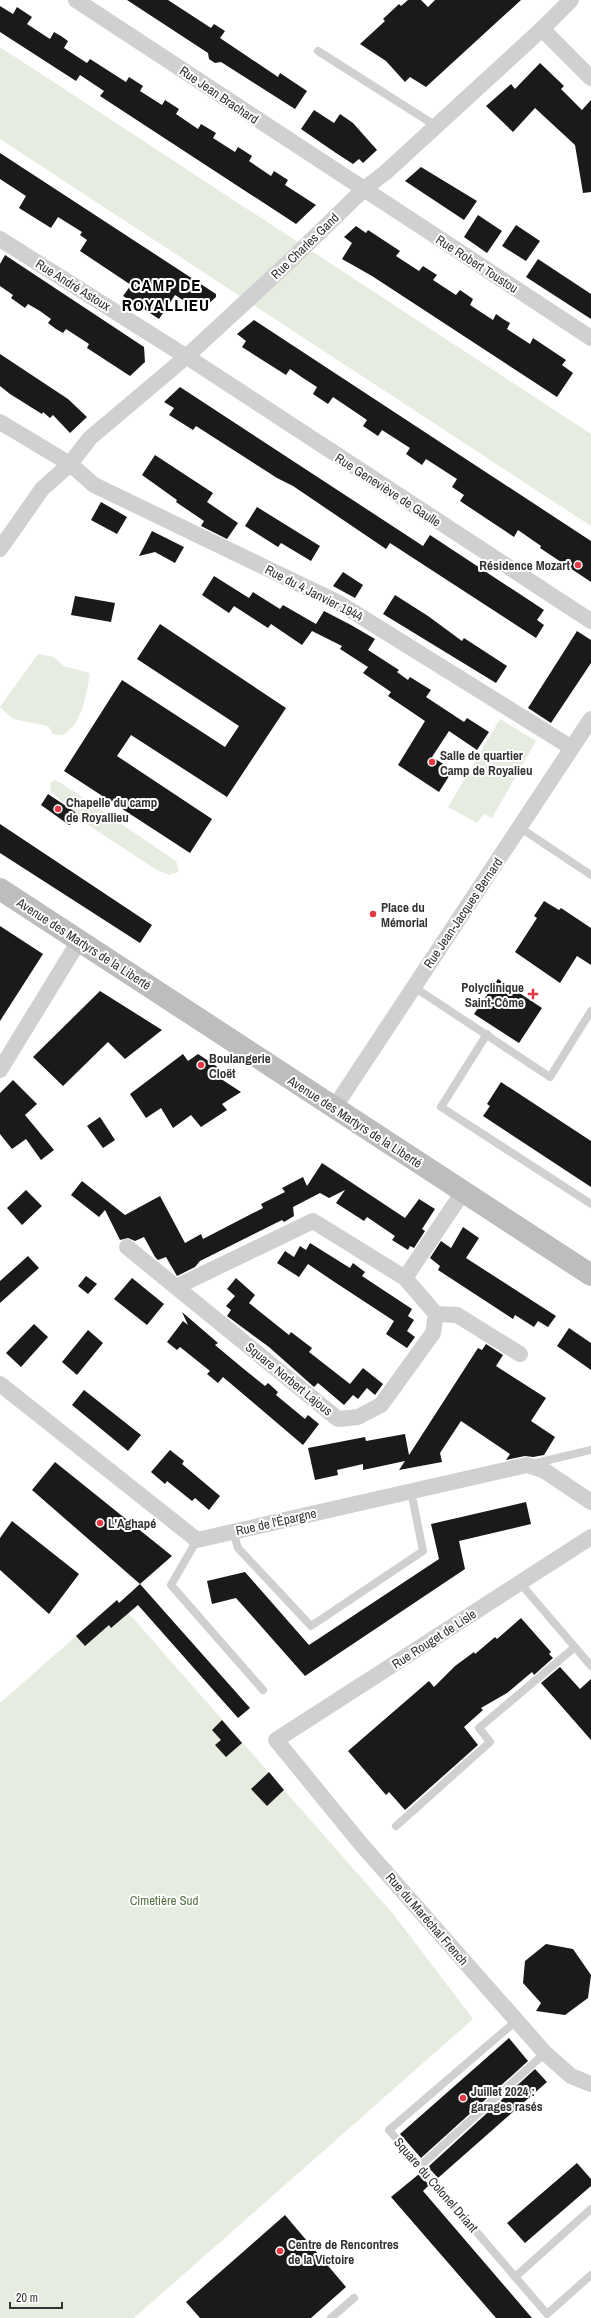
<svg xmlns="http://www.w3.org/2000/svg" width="591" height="2318" viewBox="0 0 591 2318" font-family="'Archivo Narrow',sans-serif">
<rect width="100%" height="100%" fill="#fff"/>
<!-- green -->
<g fill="#e6ecdf">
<polygon points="0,47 591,434 591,526 0,139"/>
<path d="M38,654L54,657L63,666L90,673C86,695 84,721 63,735L53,734L48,726L13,719L0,707Z"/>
<polygon points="500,719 536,741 492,818 484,814 477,823 448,807"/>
<polygon points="55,780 61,783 176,861 179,871 170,875 157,870 91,827 50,791 51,782"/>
<polygon points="117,1600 394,1915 473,2019 134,2318 0,2318 0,1703"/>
</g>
<!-- building -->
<g fill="#1a1a1a">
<polygon points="127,0 168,0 211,28 214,24 225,31 220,38 278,77 280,73 307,91 295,109 221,62 215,63 209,59 208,53"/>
<polygon points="408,0 421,0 428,7 435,0 521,0 426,87 410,77 405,82 386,61 360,44 385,21 383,19 399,4 401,6"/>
<polygon points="0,6 13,14 17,7 32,17 27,24 50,39 54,32 61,36 68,41 64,48 87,63 90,59 126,82 129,77 143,86 140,91 162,105 165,100 179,109 176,114 198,129 201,124 216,133 213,138 235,152 238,147 252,156 249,161 271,176 274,171 288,180 285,185 316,205 296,224 100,96 104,91 80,75 76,81 0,32"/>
<polygon points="540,63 564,86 561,89 582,110 591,100 591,192 583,193 575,145 535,108 513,132 486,106 511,84 515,89"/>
<polygon points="314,110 334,123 340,114 353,123 377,150 363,163 359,159 353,164 336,153 301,129"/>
<polygon points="0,153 216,294 216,297 205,307 198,302 194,307 175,295 159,319 136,304 123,296 131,285 80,251 87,240 80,235 82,232 58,217 51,228 19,208 26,196 0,179"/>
<polygon points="421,167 477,201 464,220 405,181"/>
<polygon points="478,215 502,231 487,253 464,237"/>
<polygon points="516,225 540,241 526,261 502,246"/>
<polygon points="356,226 366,233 368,230 400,251 396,256 419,271 423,266 437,275 433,280 456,295 460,290 473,299 470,305 493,320 496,314 503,319 510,323 507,329 530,344 533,338 566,360 562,365 573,373 557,397 372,276 342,259 352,243 344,237"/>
<polygon points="5,255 144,347 145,362 130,376 87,348 89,344 66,329 63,333 56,329 48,323 51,319 40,311 28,304 25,308 11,298 13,295 0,286 0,264"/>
<polygon points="538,259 591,294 591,319 526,277"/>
<polygon points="254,320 591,541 591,582 540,548 541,546 518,530 514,537 460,501 464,495 452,487 457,479 426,459 422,465 406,454 410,448 382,430 378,436 363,426 367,420 333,397 328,404 313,394 317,387 303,378 290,369 286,375 242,347 246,341 237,334"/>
<polygon points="0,354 68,399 87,417 70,433 53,415 50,418 43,412 42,414 10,394 0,386"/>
<polygon points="180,387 423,546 430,535 544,610 537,620 544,625 536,638 390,543 386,549 293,486 277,478 196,426 193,430 169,415 174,408 164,402"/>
<polygon points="155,455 213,493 207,502 238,523 227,539 201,526 204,521 176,502 177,500 142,475"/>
<polygon points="101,502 127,517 117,534 91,520"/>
<polygon points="257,507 320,546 311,561 281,543 278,547 245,526"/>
<polygon points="152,531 184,547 175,563 155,552 139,556"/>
<polygon points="343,572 363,585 355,598 333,586"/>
<polygon points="214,576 249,598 253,592 280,609 283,605 316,624 324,611 351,625 375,639 368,650 399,670 397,672 408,680 410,677 431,690 426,697 464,722 467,718 489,732 477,750 449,731 432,757 453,770 439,792 398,765 425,721 388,696 391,692 363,673 368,667 340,649 342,646 312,631 302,645 271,624 268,628 234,606 229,613 202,595"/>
<polygon points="395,595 428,616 462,641 464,638 507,666 496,683 383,614"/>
<polygon points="75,596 115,603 111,622 71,615"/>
<polygon points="160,624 286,708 227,797 131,735 117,756 212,819 190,853 64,771 122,680 225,747 239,726 137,659"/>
<polygon points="577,631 591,640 591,663 551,723 528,708"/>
<polygon points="48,794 75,812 78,821 69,825 41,805"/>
<polygon points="0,824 152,925 140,943 0,853"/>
<polygon points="544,901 559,910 561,908 591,928 591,965 577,956 560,983 515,952 537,918 534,916"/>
<polygon points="0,926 43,954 0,1021"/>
<polygon points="498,979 542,1008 519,1043 474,1014"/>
<polygon points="100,991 162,1030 125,1059 108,1042 63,1086 33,1057"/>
<polygon points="183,1054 188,1061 198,1054 219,1068 212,1073 241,1092 222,1104 227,1110 201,1127 191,1115 173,1128 161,1108 146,1118 130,1094"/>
<polygon points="13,1080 37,1104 25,1115 54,1150 41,1160 26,1139 12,1149 0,1134 0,1093"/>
<polygon points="501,1082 591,1141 591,1187 483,1116 490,1106 487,1104"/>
<polygon points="100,1117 115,1140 103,1148 87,1126"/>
<polygon points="322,1163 405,1218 419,1199 435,1209 422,1229 425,1231 414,1248 410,1246 408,1250 392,1240 395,1236 367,1217 364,1221 336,1203 345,1190 329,1198 320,1193 293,1207 294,1216 284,1222 282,1220 200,1261 195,1267 177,1276 166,1257 158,1260 155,1257 144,1237 135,1241 128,1238 120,1240 105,1210 99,1217 71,1195 82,1181 125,1215 160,1196 185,1243 201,1234 203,1239 263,1208 261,1204 285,1192 282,1188 303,1177 307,1186"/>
<polygon points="26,1190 42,1206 22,1225 7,1208"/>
<polygon points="463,1227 479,1238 466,1258 556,1316 548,1327 538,1321 534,1327 515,1315 513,1319 438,1270 440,1266 430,1258 441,1241 451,1248"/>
<polygon points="310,1243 350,1268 353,1263 365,1272 362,1276 412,1309 408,1316 414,1320 407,1331 415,1337 407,1348 386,1334 394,1321 330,1279 308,1264 299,1277 277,1263 285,1251 294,1257 300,1246 306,1250"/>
<polygon points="28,1256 39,1268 0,1303 0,1281"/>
<polygon points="86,1276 97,1284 88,1294 78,1286"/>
<polygon points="132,1278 164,1304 147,1325 114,1299"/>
<polygon points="236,1278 255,1295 249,1303 289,1335 291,1332 312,1348 309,1352 350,1384 363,1368 383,1384 375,1395 367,1388 358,1399 353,1395 344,1405 318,1383 314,1387 269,1347 227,1316 231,1310 226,1306 235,1296 227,1289"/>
<polygon points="182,1312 218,1343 215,1345 245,1370 265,1386 268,1383 278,1392 276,1395 305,1419 308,1415 319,1424 303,1445 223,1377 218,1383 207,1374 210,1371 180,1347 177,1350 167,1342 183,1321 188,1325"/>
<polygon points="34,1324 48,1337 21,1367 6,1353"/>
<polygon points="569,1328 591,1343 591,1370 557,1346"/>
<polygon points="88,1330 103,1343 77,1375 62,1362"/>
<polygon points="486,1344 503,1355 496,1366 546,1398 531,1421 555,1437 544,1455 533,1457 525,1456 506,1460 510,1454 461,1421 440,1453 442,1462 399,1470 405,1461 363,1470 363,1464 337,1470 338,1475 315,1480 308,1448 365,1437 366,1441 405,1434 409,1455 478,1348 482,1350"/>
<polygon points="84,1390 141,1435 128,1451 72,1405"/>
<polygon points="170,1450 184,1461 182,1464 220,1496 209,1510 195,1498 192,1501 167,1481 165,1484 151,1472"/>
<polygon points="55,1462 172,1556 140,1584 32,1490"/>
<polygon points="526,1502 531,1524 459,1541 465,1569 305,1676 236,1598 212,1604 207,1581 245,1572 309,1645 439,1559 431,1524"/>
<polygon points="12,1521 79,1574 49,1614 0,1570 0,1538"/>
<polygon points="140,1584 250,1708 238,1718 138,1605 111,1628 109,1625 85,1646 76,1636 117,1600 119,1603"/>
<polygon points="521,1618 551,1652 549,1654 553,1658 534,1675 532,1672 507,1693 481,1708 483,1710 464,1727 478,1745 405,1810 389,1792 386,1795 348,1751 429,1681 434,1687 455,1666 474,1652 475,1654 495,1637 497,1639"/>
<polygon points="560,1667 580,1689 591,1679 591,1740 541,1683"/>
<polygon points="222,1720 242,1743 226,1757 215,1745 221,1740 212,1730"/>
<polygon points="269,1772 284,1790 267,1806 251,1789"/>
<polygon points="546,1944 573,1949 591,1975 588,1998 565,2015 536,2011 541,2003 523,1983 525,1961"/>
<polygon points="509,2038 528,2061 421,2158 400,2134"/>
<polygon points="535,2069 547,2082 438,2178 428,2167"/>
<polygon points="577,2163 591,2179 591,2186 525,2243 507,2223"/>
<polygon points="419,2174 429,2185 423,2191 532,2318 496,2318 391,2197"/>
<polygon points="285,2215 346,2287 311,2318 200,2318 186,2302"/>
</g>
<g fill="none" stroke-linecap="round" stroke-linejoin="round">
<!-- lane -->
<g stroke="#d0d0d0" stroke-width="8">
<polyline points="318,51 436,126"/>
<polyline points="519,827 591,875"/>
<polyline points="414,987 550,1077 591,1011"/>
<polyline points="487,1034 441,1107 591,1204"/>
<polyline points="532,1464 591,1450"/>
<polyline points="233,1531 238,1548 311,1626 423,1551 411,1491"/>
<polyline points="197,1540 171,1585 263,1690"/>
<polyline points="520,1583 591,1666"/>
<polyline points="396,1826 490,1742 479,1728 575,1647"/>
<polyline points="516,2021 389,2130 547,2314 591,2275"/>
<polyline points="420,2166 545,2053"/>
<polyline points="515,2277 591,2209"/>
<polyline points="331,2318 354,2298"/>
</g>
<!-- street -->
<g stroke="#d0d0d0" stroke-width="16">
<polyline points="76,0 591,338"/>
<polyline points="571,0 542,29 591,78"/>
<polyline points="0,239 198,364 591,621"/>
<polyline points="0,422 70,464 94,485 339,603 572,748"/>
<polyline points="0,549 42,489 70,464 90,438 186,357 293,258 364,189 386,172 542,29"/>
<polyline points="0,1070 79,941"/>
<polyline points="334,1108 591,719"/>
<polyline points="127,1247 176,1287"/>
<polyline points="405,1278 436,1314 433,1333 381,1405 358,1417 338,1419 176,1287 313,1221 405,1278 463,1192"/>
<polyline points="436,1314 457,1315 520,1354"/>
<polyline points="0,1384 197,1540 527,1465 545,1471 591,1502"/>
<polyline points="591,1537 276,1740 361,1844 545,2053 571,2076 591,2084"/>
</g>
<!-- secondary -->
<polyline stroke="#bdbdbd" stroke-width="22" points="0,889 591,1275"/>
</g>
<!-- markers -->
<g fill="#e63946" stroke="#fff" stroke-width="1.5">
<circle cx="578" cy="565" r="4"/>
<circle cx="432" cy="762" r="4"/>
<circle cx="58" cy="809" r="4"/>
<circle cx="373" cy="914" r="4"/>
<path d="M531 988h4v4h4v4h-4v4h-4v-4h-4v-4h4z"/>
<circle cx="201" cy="1065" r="4"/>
<circle cx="100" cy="1523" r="4"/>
<circle cx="463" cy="2098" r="4"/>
<circle cx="280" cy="2251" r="4"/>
</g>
<g text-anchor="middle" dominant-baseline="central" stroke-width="4" stroke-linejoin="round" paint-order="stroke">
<!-- street labels -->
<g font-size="13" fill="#333" stroke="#fff">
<text transform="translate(219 95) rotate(34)">Rue Jean Brachard</text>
<text transform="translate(305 246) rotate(-44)">Rue Charles Gand</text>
<text transform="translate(477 264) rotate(33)">Rue Robert Toustou</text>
<text transform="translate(73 285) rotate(32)">Rue André Astoux</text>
<text transform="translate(388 490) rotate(33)">Rue Geneviève de Gaulle</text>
<text transform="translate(314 593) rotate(27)">Rue du 4 Janvier 1944</text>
<text transform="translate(463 913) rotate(-56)">Rue Jean-Jacques Bernard</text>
<text transform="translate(84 944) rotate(33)">Avenue des Martyrs de la Liberté</text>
<text transform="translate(355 1122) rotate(33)">Avenue des Martyrs de la Liberté</text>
<text transform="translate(289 1379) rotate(39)">Square Norbert Lajous</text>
<text transform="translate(276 1522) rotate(-13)">Rue de l'Épargne</text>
<text transform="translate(434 1639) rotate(-33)">Rue Rouget de Lisle</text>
<text transform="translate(427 1919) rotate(49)">Rue du Maréchal French</text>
<text transform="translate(436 2185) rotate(49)">Square du Colonel Driant</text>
</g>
<!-- poi labels -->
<g font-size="13" font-weight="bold" fill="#333" stroke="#fff" text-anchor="start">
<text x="570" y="565" text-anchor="end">Résidence Mozart</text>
<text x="440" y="755">Salle de quartier<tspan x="440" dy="15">Camp de Royalieu</tspan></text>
<text x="66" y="802">Chapelle du camp<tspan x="66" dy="15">de Royallieu</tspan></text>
<text x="381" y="907">Place du<tspan x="381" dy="15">Mémorial</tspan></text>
<text x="524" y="987" text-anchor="end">Polyclinique<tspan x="524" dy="15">Saint-Côme</tspan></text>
<text x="209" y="1058">Boulangerie<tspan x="209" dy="15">Cloët</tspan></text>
<text x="108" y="1523">L'Aghapé</text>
<text x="471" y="2091">Juillet 2024 :<tspan x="471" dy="15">garages rasés</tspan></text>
<text x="288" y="2244">Centre de Rencontres<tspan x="288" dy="15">de la Victoire</tspan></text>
</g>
<!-- park labels -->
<g font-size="13" fill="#56703f" stroke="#fff">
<text x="164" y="1900">Cimetière Sud</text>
</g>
<!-- district labels -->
<g font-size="17" font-weight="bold" letter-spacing="1" fill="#000" stroke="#fff">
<text x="166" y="284">CAMP DE<tspan x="166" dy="20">ROYALLIEU</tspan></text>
</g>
</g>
<!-- scale -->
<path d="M10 2302v6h52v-6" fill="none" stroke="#333333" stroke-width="2"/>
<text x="16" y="2302" font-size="12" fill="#333333" stroke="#ffffff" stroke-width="3" paint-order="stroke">20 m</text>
</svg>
